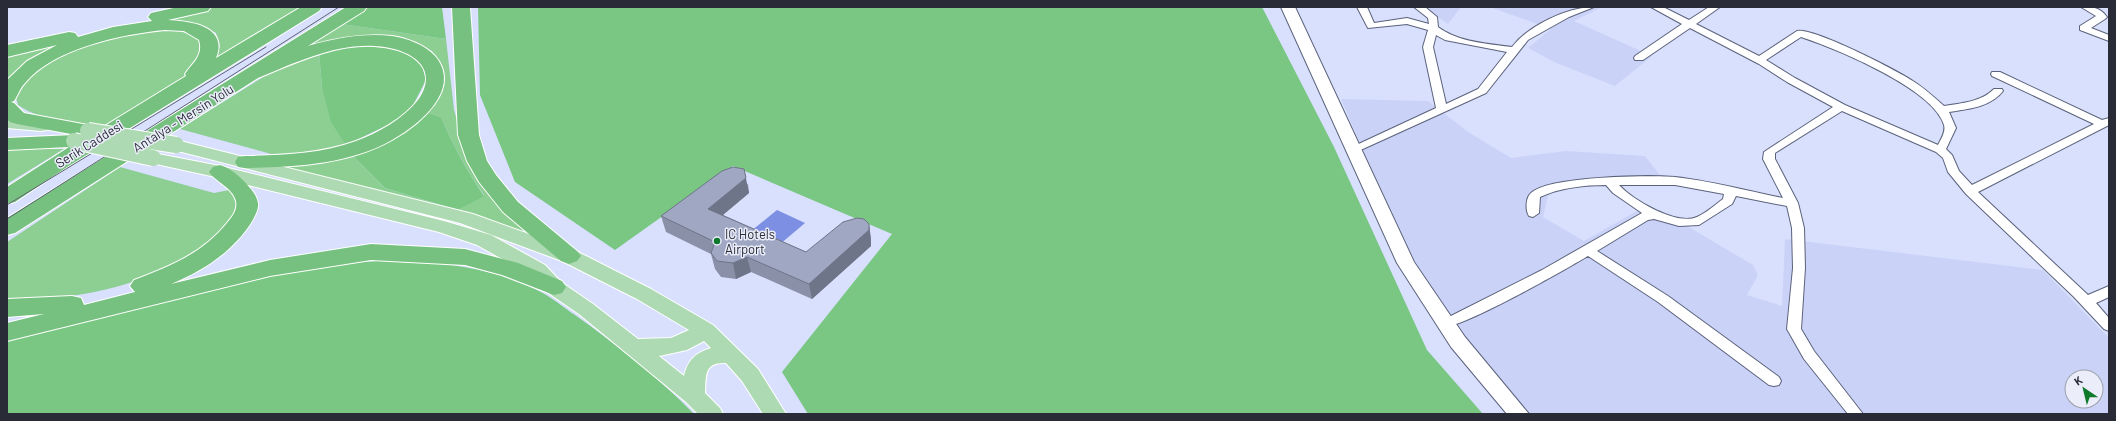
<svg xmlns="http://www.w3.org/2000/svg" width="2116" height="421" viewBox="0 0 2116 421" font-family="Barlow,sans-serif">
<rect width="100%" height="100%" fill="#d8e0fe"/>
<!-- built -->
<g fill="#cad3f7" fill-rule="evenodd">
<polygon points="1424,7 1461,7 1448,24"/>
<polygon points="1490,7 1602,7 1574,21 1652,56 1615,86 1554,62 1528,48 1551,29"/>
<path d="M1341,99L1428,101L1468,132L1511,158L1566,151L1645,156L1667,184H1599L1557,191L1548,196L1543,217L1584,241L1637,211L1660,210L1753,265L1758,275L1747,295L1782,306L1785,239L2043,270L2109,338V414H1528L1483,362L1434,293L1398,233ZM2072,377H2096V401H2072Z"/>
</g>
<!-- green -->
<g fill="#8dce93">
<path d="M215,7H305L213,63L220,47L216,33C193,20 175,21 149,22Z"/>
<path d="M341,24L446,39L454,110L465,148L482,183L526,232L458,210L276,165L352,155L385,188L458,210L484,195C467,171 453,145 441,117L426,112L444,80L432,51L416,44L389,38L294,52Z"/>
<path d="M146,29C169,29 185,28 203,44L193,71L172,86L104,128C74,123 43,122 18,105L15,94L38,66L87,42Z"/>
<polygon points="96,34 7,82 7,54"/>
<polygon points="319,53 322,87 346,145 282,157 180,129 281,66"/>
<polygon points="7,149 64,149 7,184"/>
<path d="M120,167L214,193L229,190L237,200L238,211C234,218 229,228 223,234C217,240 208,244 200,249C139,289 79,298 7,302V242Z"/>
</g>
<!-- forest -->
<g fill="#79c782">
<polygon points="367,7 442,7 446,39 341,24"/>
<polygon points="478,7 1262,7 1334,147 1427,350 1483,414 808,414 782,372 892,234 733,166 615,250 515,182 480,95"/>
<path d="M358,46C379,47 404,45 420,62C423,66 424,74 426,80L411,109L390,124L346,145L331,122L322,87L319,53Z"/>
<path d="M426,112L441,117C453,145 467,171 484,196L458,210L385,188L352,155Z"/>
<path d="M377,261C431,261 487,265 537,290C550,296 563,307 575,315C617,345 658,377 694,414H7V340C129,309 251,271 377,261Z"/>
</g>
<!-- water -->
<polygon fill="#7d8fe2" points="777,210 805,223 779,245 750,232"/>
<g fill="none" stroke-linecap="round" stroke-linejoin="round">
<defs>
<g id="street">
<path d="M1357,7H1367L1374,23L1407,18L1429,24L1428,18L1414,7H1425L1437,17L1438,27C1458,42 1488,44 1512,47C1528,26 1567,7 1594,7L1569,17L1528,40L1486,93L1354,153L1348,150L1350,148L1436,108L1423,47L1428,30L1407,24L1368,28ZM1436,35L1445,40L1507,52L1478,89L1446,104L1433,47Z"/>
<path d="M1651,7H1663L1689,20L1709,7H1720L1696,24L1759,56L1797,31C1813,27 1896,70 1913,81C1924,88 1934,97 1944,106C1962,103 1981,102 1994,89H2002L2003,91C1991,107 1968,109 1949,112L1956,128L1946,149L1952,155L1959,171L1972,185L2094,124L1992,76L1991,74L1992,72H2000L2102,120L2109,118V125L1978,192L2088,295L2109,286V297L2096,303L2109,318V331L2104,329L2074,297L1966,194L1948,172L1943,158L1936,152L1842,111L1775,153V159L1798,203L1804,228L1805,268L1801,329L1814,351L1863,414H1848L1804,359L1787,329L1793,268L1792,228L1787,206L1736,196L1732,204L1699,225L1679,226L1654,219L1648,220L1597,251L1668,296L1779,377L1781,381L1779,385L1774,386L1769,385L1658,302L1588,256C1568,268 1456,332 1441,327L1439,324L1441,321L1542,270L1642,213L1613,193L1606,185C1584,185 1559,188 1540,197L1539,213L1533,217L1529,216C1525,210 1526,197 1531,193C1548,176 1650,175 1675,177C1711,181 1748,191 1783,198L1763,159L1764,152L1833,107L1787,82L1759,64L1690,28L1643,60H1635L1634,58L1635,56L1682,24ZM1801,37C1837,49 1934,89 1944,125C1946,132 1941,139 1938,145L1845,105L1795,78L1766,60ZM1619,185H1675L1724,194L1723,199C1715,205 1706,213 1697,217C1676,226 1633,200 1619,185Z"/>
<path d="M2081,7C2092,7 2100,7 2107,17L2105,19L2091,28L2109,35V41L2080,30V26L2096,16Z"/>
</g>
<polygon id="secondary" points="1281,7 1295,7 1414,262 1465,337 1529,414 1507,414 1451,347 1397,263"/>
<g id="primary">
<polygon points="7,118 47,122 50,126 47,130 41,131 7,128"/>
<path d="M176,140L473,214L576,251L651,289L713,325L758,369L786,414H763L742,381L726,363C704,362 706,375 705,393L720,408L723,414H698L686,402L579,314L547,292L531,275L477,245L439,232L220,178L147,162L144,158L147,154L153,153L220,166L444,221L491,235L545,265L561,282L593,304L638,339L671,338L689,330L637,299L562,261L460,223L170,149L167,145L170,141ZM704,341L711,348C695,353 688,360 684,376L659,356L687,350Z"/>
</g>
<g id="highway">
<path d="M178,7H211L208,11L168,20C190,21 229,26 216,58L301,7H322L319,11L67,167L15,202L7,204V187L69,147L7,150V138L74,135L83,139L87,137L17,124L10,122L7,119V80L27,61L57,45L7,57V45L69,32L75,33L78,37L113,27L152,21L148,17L151,13ZM165,30L184,31L199,40C204,56 192,63 185,74L186,76L98,130L95,127L88,125L24,113L14,103L11,102L14,101C18,95 20,88 25,83C54,48 123,34 165,30Z"/>
<path d="M346,7H367L364,11L308,46C336,38 363,33 392,36C407,38 425,45 435,56C463,89 419,125 392,140C348,165 294,167 245,168L238,167L235,162L238,157L245,156C282,155 321,154 356,141C378,133 403,119 418,100C443,64 404,47 374,46C334,44 295,63 258,78L15,233L7,235V218Z"/>
<polygon points="452,7 470,7 479,135 487,161 496,175 518,202 577,251 581,256 577,261 569,264 561,261 503,212 479,182 467,161 458,135"/>
<path d="M220,165C231,168 242,178 249,187C253,191 257,197 258,203C259,210 254,217 251,223C232,252 203,271 171,284L270,260L371,244L465,249L518,263L562,281L566,287L562,293L554,295L502,275L465,265L371,260L270,276L7,341V323L44,314L7,317V299L72,296L81,298L84,305L135,292L130,286L134,280C169,267 203,253 227,223C232,217 238,210 236,201C233,188 216,182 209,172L213,167Z"/>
</g>
</defs>
<!-- street casing -->
<use href="#street" stroke="#5b627b" stroke-width="2"/>
<!-- secondary casing -->
<use href="#secondary" stroke="#5b627b" stroke-width="2"/>
<!-- primary casing -->
<use href="#primary" stroke="#fff" stroke-width="2"/>
<!-- highway casing -->
<use href="#highway" stroke="#fff" stroke-width="2"/>
<!-- street -->
<use href="#street" fill="#fff" fill-rule="evenodd"/>
<!-- secondary -->
<use href="#secondary" fill="#fff" fill-rule="evenodd"/>
<!-- primary -->
<use href="#primary" fill="#addab2" fill-rule="evenodd"/>
<!-- highway -->
<use href="#highway" fill="#76c17f" fill-rule="evenodd"/>
<!-- tram -->
<g stroke="#5e6373" stroke-width="1">
<polyline points="7,205 266,47"/>
<polyline points="7,219 339,7"/>
</g>
<defs>
<g id="primary-bridge">
<polyline points="88,131 176,145"/>
<polyline points="74,141 153,158"/>
</g>
</defs>
<!-- primary-bridge casing -->
<use href="#primary-bridge" stroke="#fff" stroke-width="18" stroke-linecap="butt"/>
<!-- primary-bridge -->
<use href="#primary-bridge" stroke="#addab2" stroke-width="16"/>
</g>
<!-- wall -->
<polygon fill="#8990a8" points="748,184 749,193 723,215 806,252 869,224 871,240 871,246 812,299 751,272 736,279 721,277 715,269 711,254 666,232 661,216"/>
<!-- shaded-wall -->
<g fill="#6f7588">
<polygon points="744,169 749,193 712,224 708,209"/>
<polygon points="869,224 871,240 871,246 812,299 809,284"/>
<polygon points="747,257 751,272 736,279 733,263"/>
</g>
<!-- building -->
<polygon fill="#9fa7c3" stroke="#6f7588" points="733,167 744,169 746,178 708,209 806,252 843,222 857,218 864,219 869,224 869,230 809,284 747,257 733,263 717,261 711,253 715,242 661,216 722,171"/>
<!-- markers -->
<circle fill="#0e782b" stroke="#ebeefa" stroke-width="1.5" cx="717" cy="241" r="4"/>
<g text-anchor="middle" dominant-baseline="central" stroke-width="3" stroke-linejoin="round" paint-order="stroke">
<!-- street labels -->
<g font-size="13" fill="#292c37" stroke="#ebeefa">
<text transform="translate(183 118) rotate(-32)">Antalya - Mersin Yolu</text>
<text transform="translate(89 144) rotate(-32)">Serik Caddesi</text>
</g>
<!-- poi labels -->
<g font-size="13" fill="#292c37" stroke="#ebeefa" text-anchor="start">
<text x="725" y="234">IC Hotels<tspan x="725" dy="15">Airport</tspan></text>
</g>
</g>
<!-- border -->
<rect width="2116" height="421" fill="none" stroke="#292c37" stroke-width="16"/>
<!-- north arrow -->
<g transform="translate(2084 389) rotate(325)"><circle r="19" fill="#ebeefa" stroke="#9da0ac"/>
<path d="M0-3L7 15L0 10L-7 15Z" fill="#0e782b"/>
<text y="-6" font-size="11" font-weight="bold" text-anchor="middle" fill="#292c37">K</text>
</g>
</svg>
